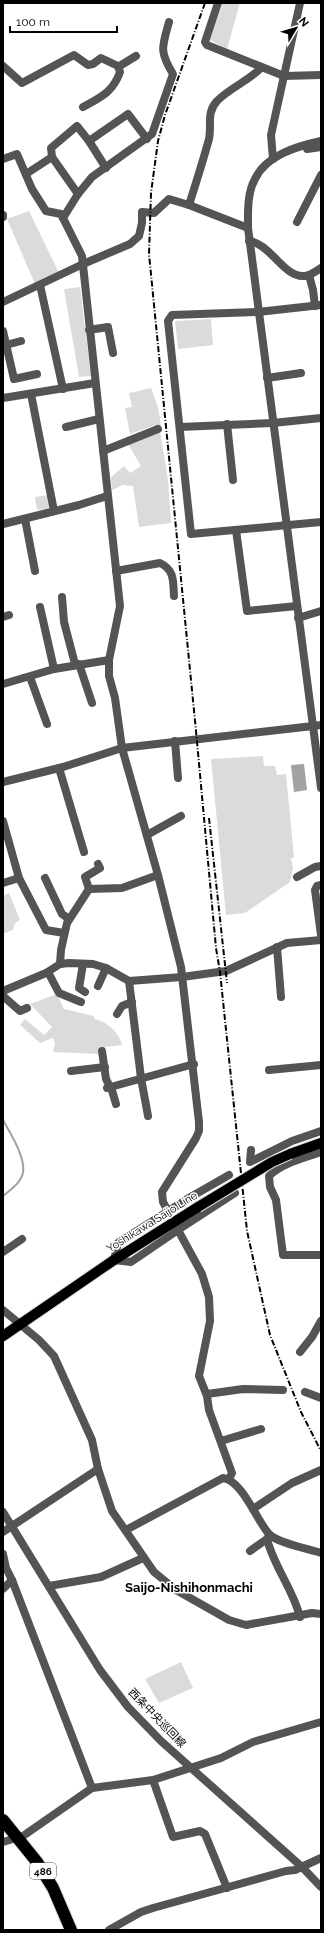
<svg xmlns="http://www.w3.org/2000/svg" width="324" height="1933" viewBox="0 0 324 1933" font-family="Raleway,'Noto Sans JP',sans-serif">
<rect width="100%" height="100%" fill="#fff"/>
<!-- green -->
<g fill="#dbdbdb">
<polygon points="223,3 240,3 227,49 210,40"/>
<polygon points="29,211 59,273 35,284 7,219"/>
<polygon points="80,287 91,376 79,377 64,289"/>
<polygon points="211,319 213,345 178,349 175,321"/>
<polygon points="151,388 158,407 161,425 153,426 130,434 125,408 132,407 129,393"/>
<polygon points="160,431 168,480 171,523 139,527 133,486 123,485 112,490 111,477 124,466 130,473 141,466 128,444"/>
<polygon points="48,495 51,504 47,509 37,510 35,497"/>
<polygon points="263,756 264,766 275,766 277,775 286,774 294,857 291,859 293,868 290,882 245,913 226,915 211,759"/>
<polygon points="9,893 20,920 15,923 13,930 3,934 3,896"/>
<path d="M57,994L64,1009L94,1016V1019C107,1021 120,1034 122,1045L98,1048L99,1054L53,1052L55,1044L53,1038L40,1043L20,1025L25,1019L44,1035L52,1027L30,1004Z"/>
<polygon points="181,1662 193,1688 159,1703 145,1679"/>
</g>
<!-- water -->
<polygon fill="#a2a2a2" points="304,764 307,790 294,792 291,765"/>
<g fill="none" stroke-linecap="round" stroke-linejoin="round">
<!-- stream -->
<path stroke="#a2a2a2" stroke-width="2" d="M3,1120C10,1133 30,1163 21,1178C17,1186 10,1190 3,1196"/>
<defs>
<g id="major">
<polyline points="290,1154 321,1143"/>
<polyline points="3,1336 114,1260 198,1207"/>
</g>
<polyline id="highway" points="3,1820 37,1862 53,1888 71,1930"/>
</defs>
<!-- major casing -->
<use href="#major" stroke="#dbdbdb" stroke-width="12"/>
<!-- highway casing -->
<use href="#highway" stroke="#dbdbdb" stroke-width="14"/>
<!-- minor -->
<g stroke="#545454" stroke-width="8">
<polyline points="218,3 205,42 207,45 284,76 321,75"/>
<path d="M3,66L22,83L74,55L88,65L93,64L101,58L118,66L120,72C113,92 101,97 83,107"/>
<polyline points="118,67 136,56"/>
<polyline points="89,141 106,168"/>
<path d="M321,141C298,146 266,155 255,179C247,193 248,212 248,228L313,726L321,725"/>
<polyline points="307,149 321,147"/>
<polyline points="3,159 17,154 32,189 46,211 61,214 82,256 120,606 109,660 109,676 115,698 122,748 158,875 181,967 199,1122 199,1131 196,1138 162,1192 163,1202 168,1211"/>
<polyline points="273,159 271,135 300,3"/>
<polyline points="26,174 52,157"/>
<polyline points="78,194 52,157 51,148 77,126 89,141 128,114 147,139"/>
<path d="M189,205C196,183 203,161 209,139C212,125 206,113 217,101C230,88 248,81 261,68"/>
<polyline points="3,215 3,217"/>
<path d="M63,218L78,194L92,177L152,134L173,74C159,51 162,47 169,22"/>
<polyline points="297,222 321,175"/>
<path d="M249,241C270,243 284,278 304,276C310,276 316,271 321,268"/>
<polyline points="309,275 313,290 315,306"/>
<polyline points="40,285 63,389"/>
<polyline points="3,302 83,264 130,244 139,236 142,223 142,212 154,213 169,199 189,205 248,228"/>
<polyline points="321,305 258,312 172,315 168,321 191,534 321,522"/>
<polyline points="89,330 108,327 113,353"/>
<polyline points="3,331 14,379 37,374"/>
<polyline points="6,345 21,341"/>
<polyline points="267,378 301,373"/>
<polyline points="31,394 54,511"/>
<polyline points="3,398 95,383"/>
<polyline points="227,424 233,480"/>
<polyline points="66,427 99,419"/>
<polyline points="180,427 273,423 321,418"/>
<polyline points="103,451 158,429"/>
<polyline points="25,519 35,571"/>
<polyline points="3,524 79,505 107,496"/>
<polyline points="236,530 247,611 297,606"/>
<path d="M116,571L160,563C175,570 173,582 174,596"/>
<polyline points="62,597 64,622 75,664"/>
<polyline points="40,607 54,669"/>
<polyline points="3,617 9,615"/>
<polyline points="298,618 321,611"/>
<polyline points="79,664 92,703"/>
<polyline points="30,677 47,724"/>
<polyline points="3,684 54,669 109,660"/>
<polyline points="175,741 178,778"/>
<polyline points="59,768 84,852"/>
<polyline points="3,782 63,767 122,748 313,726 321,788"/>
<polyline points="3,821 19,878 46,930 64,933"/>
<polyline points="147,835 181,816"/>
<polyline points="297,877 315,867 321,866"/>
<polyline points="45,878 62,914 69,919"/>
<polyline points="3,883 19,878"/>
<polyline points="321,885 317,886 315,890 321,935"/>
<polyline points="89,889 85,877 100,868 98,864"/>
<polyline points="277,947 281,997"/>
<polyline points="60,964 61,950 67,923 89,889 122,888 158,875"/>
<polyline points="83,964 79,988 85,992"/>
<polyline points="48,972 59,993 81,1002"/>
<polyline points="129,981 141,1078 148,1116"/>
<polyline points="98,986 106,968"/>
<polyline points="3,991 46,973 60,964 69,963 93,964 106,968 129,981 182,977 226,971 287,943 321,940"/>
<polyline points="3,996 20,1011 27,1008"/>
<polyline points="117,1014 122,1006 132,1002"/>
<polyline points="102,1051 106,1079 110,1087"/>
<polyline points="269,1070 321,1065"/>
<polyline points="71,1071 105,1067"/>
<polyline points="111,1087 116,1104"/>
<polyline points="107,1088 194,1064"/>
<polyline points="251,1150 250,1162 292,1141 321,1131"/>
<path d="M321,1152C304,1158 282,1163 269,1176L270,1187L276,1200L283,1255H321"/>
<polyline points="178,1230 235,1193"/>
<polyline points="3,1252 22,1239"/>
<polyline points="3,1310 39,1340 54,1356 92,1440 98,1469 112,1511 154,1572 176,1590 229,1620 246,1625 312,1613 321,1614"/>
<polyline points="300,1352 312,1337 321,1321"/>
<polyline points="305,1392 321,1398"/>
<polyline points="207,1394 243,1389 283,1390"/>
<polyline points="221,1441 261,1429"/>
<polyline points="229,1479 232,1473 209,1410 207,1396 199,1376 210,1321 209,1297 202,1274 178,1230 131,1262 114,1260 118,1243 189,1198 229,1175"/>
<polyline points="253,1509 292,1483 321,1470"/>
<polyline points="3,1512 100,1670 128,1707 161,1741 302,1867 321,1887"/>
<path d="M126,1530L223,1478C242,1480 257,1521 269,1534C277,1543 309,1549 321,1553"/>
<polyline points="3,1532 98,1469"/>
<path d="M270,1535L267,1539C274,1567 293,1589 300,1617"/>
<polyline points="250,1551 267,1539"/>
<polyline points="3,1554 6,1568 12,1580 92,1788 153,1780 221,1758 253,1742 321,1722"/>
<polyline points="49,1586 101,1577 143,1558"/>
<polyline points="3,1589 12,1580"/>
<polyline points="153,1780 173,1837 200,1831 205,1834 227,1888"/>
<polyline points="3,1842 23,1836 92,1788"/>
<polyline points="109,1930 141,1912 153,1908 286,1871 295,1870 321,1858"/>
</g>
<!-- major -->
<use href="#major" stroke="#000" stroke-width="10"/>
<!-- highway -->
<use href="#highway" stroke="#000" stroke-width="12"/>
<!-- rail -->
<g stroke="#000" stroke-width="2" stroke-dasharray="6 2 1 2" stroke-linecap="butt">
<polyline points="205,3 165,115 158,141 151,193 149,254 196,731 216,948 220,972 247,1231 270,1335 301,1412 321,1451"/>
<polyline points="209,818 227,983"/>
</g>
<defs>
<polyline id="major-bridge" points="198,1207 272,1162 290,1154"/>
</defs>
<!-- major-bridge casing -->
<use href="#major-bridge" stroke="#dbdbdb" stroke-width="12" stroke-linecap="butt"/>
<!-- major-bridge -->
<use href="#major-bridge" stroke="#000" stroke-width="10"/>
</g>
<g text-anchor="middle" dominant-baseline="central" stroke-width="3" stroke-linejoin="round" paint-order="stroke">
<!-- shield labels -->
<rect fill="#fff" stroke="#4c4c4c" stroke-width="1" x="30" y="1863" width="26" height="16" rx="3"/>
<g font-size="10" font-weight="bold" fill="#000">
<text x="43" y="1871">486</text>
</g>
<!-- street labels -->
<g font-size="11" fill="#000" stroke="#fff">
<text transform="translate(152 1222) rotate(-32)">Yoshikawa Saijo Line</text>
<text transform="translate(157 1718) rotate(46)">西条中央巡回線</text>
</g>
<!-- quarter labels -->
<g font-size="13" font-weight="bold" fill="#000" stroke="#fff">
<text x="189" y="1587">Saijo-Nishihonmachi</text>
</g>
</g>
<!-- border -->
<rect width="324" height="1933" fill="none" stroke="#000000" stroke-width="8"/>
<!-- north arrow -->
<g transform="translate(296 28) rotate(52)" stroke="#ffffff" stroke-width="3" paint-order="stroke">
<path d="M0-3L7 15L0 10L-7 15Z" fill="#000000"/>
<text y="-6" font-size="11" font-weight="bold" text-anchor="middle" fill="#000000">N</text>
</g>
<!-- scale -->
<path d="M10 26v6h107v-6" fill="none" stroke="#000000" stroke-width="2"/>
<text x="16" y="26" font-size="12" fill="#000000" stroke="#ffffff" stroke-width="3" paint-order="stroke">100 m</text>
</svg>
